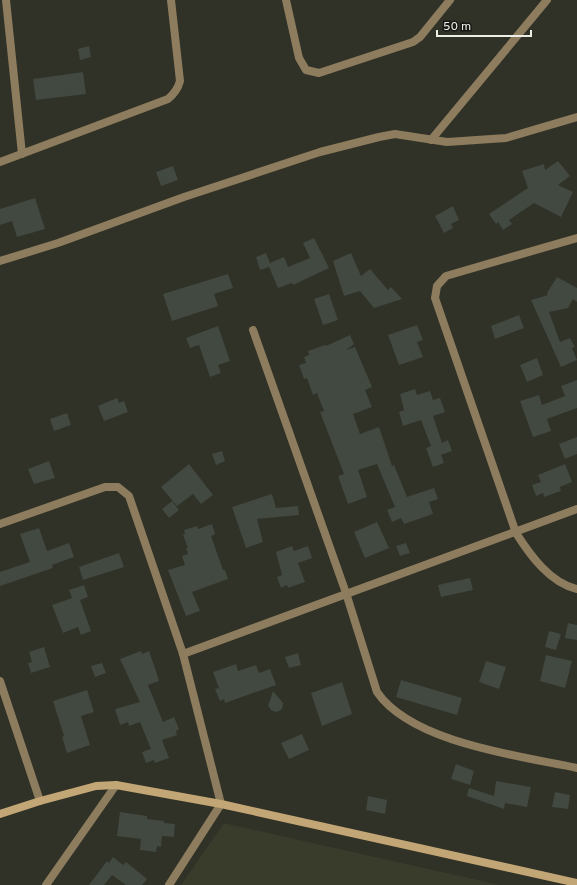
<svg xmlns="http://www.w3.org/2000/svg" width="577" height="885" viewBox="0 0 577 885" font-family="Overpass,sans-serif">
<rect width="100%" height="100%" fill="#303127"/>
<!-- built -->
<polygon fill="#393b2b" points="224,823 500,885 181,885"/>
<!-- building -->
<g fill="#414941">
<polygon points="89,46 91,57 80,60 78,49"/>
<polygon points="83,72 86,94 36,100 33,79"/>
<polygon points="558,161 570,176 558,185 573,192 561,217 534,203 509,220 512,224 503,230 498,222 496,224 489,214 528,188 522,171 544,164 545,170"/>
<polygon points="173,166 178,180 161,186 156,172"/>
<polygon points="35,198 45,229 17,237 12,221 0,225 0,209"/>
<polygon points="453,206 459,220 451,224 453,228 444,233 435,216"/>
<polygon points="314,238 329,268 293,285 292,283 278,288 269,267 260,270 256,257 266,253 270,263 284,257 288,267 310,258 303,243"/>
<polygon points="351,253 361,276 370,269 388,290 391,287 402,299 374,308 360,291 344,296 333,261"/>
<polygon points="228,274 233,288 214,294 218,306 172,321 163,294"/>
<polygon points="557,277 577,288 577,302 573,299 568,308 549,312 560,342 570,338 575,347 572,348 577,360 561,367 531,300 548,295 547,293"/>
<polygon points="329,294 338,320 323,325 314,299"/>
<polygon points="519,315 524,328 495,339 491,326"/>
<polygon points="417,325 423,340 417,342 423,357 399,365 388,335"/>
<polygon points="218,326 230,361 218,365 221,373 210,377 199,345 190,348 186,338"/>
<polygon points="350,335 354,344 346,350 355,347 372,387 365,390 372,407 353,414 360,434 379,427 392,466 394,465 407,497 434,488 438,499 429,502 433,514 404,524 401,518 392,522 387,510 395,507 377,464 358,470 367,497 348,504 338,476 344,474 320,412 324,411 317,393 313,395 307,378 304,379 299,365 306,363 304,357 309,355 308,351 325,345 326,346"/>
<polygon points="537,358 543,375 527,382 520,365"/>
<polygon points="577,380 577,408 547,419 551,431 533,437 520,401 539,395 542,405 565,396 561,386"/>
<polygon points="415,389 417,395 430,391 433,400 440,398 445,412 433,416 442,443 448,440 452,451 441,455 444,463 433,467 426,448 431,446 421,420 403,426 399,412 404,410 400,394"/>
<polygon points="117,398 119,403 124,401 128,412 104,421 98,406"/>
<polygon points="67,413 71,425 54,431 50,419"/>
<polygon points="577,437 577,454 565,459 559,444"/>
<polygon points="222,451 225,461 216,465 212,454"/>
<polygon points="49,461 55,478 34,484 28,469"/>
<polygon points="189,464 213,495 201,504 193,494 177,506 161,487"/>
<polygon points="565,464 572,482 560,487 561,491 544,497 543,493 536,496 532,485 541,482 538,475"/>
<polygon points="272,494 276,508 298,506 299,515 257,519 263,542 246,548 232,507"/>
<polygon points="172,501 179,510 169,518 162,509"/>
<polygon points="377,522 389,548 365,558 354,532"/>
<polygon points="212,524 215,534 211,536 223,570 225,570 228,579 192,592 200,611 186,616 168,570 185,565 182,556 188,554 186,548 188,548 183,535 185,534 184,530 197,526 198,529"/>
<polygon points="39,528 47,551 69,543 74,557 52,565 53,568 0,586 0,572 30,562 20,534"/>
<polygon points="406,543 410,553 400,556 396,546"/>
<polygon points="292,546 294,551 308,546 312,558 298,563 305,582 288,588 287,585 281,588 277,577 282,575 276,552"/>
<polygon points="119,553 124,567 83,580 79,567"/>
<polygon points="470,578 473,590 441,597 438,585"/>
<polygon points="84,585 88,597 80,600 91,631 81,635 78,627 63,633 52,605 72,598 69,590"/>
<polygon points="568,623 577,625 577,640 565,638"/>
<polygon points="549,631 561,634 556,650 545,647"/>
<polygon points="44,647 50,667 31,673 28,663 32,662 29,652"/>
<polygon points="141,651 142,654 149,651 156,671 159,681 148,685 163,722 174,717 179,729 176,731 177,735 162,740 169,758 155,763 154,760 146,763 142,752 151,749 140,722 129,726 128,722 120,725 115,709 140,702 120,659"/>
<polygon points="298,653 301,665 289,668 285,657"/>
<polygon points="546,655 572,661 565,688 540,681"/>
<polygon points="486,661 506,667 499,689 479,682"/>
<polygon points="102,663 106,673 95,677 91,666"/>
<polygon points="236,664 238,671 256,665 259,673 270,669 276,685 225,703 224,699 220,701 215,689 219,688 213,672"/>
<polygon points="401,680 462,698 457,715 396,697"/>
<polygon points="342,682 352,714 322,726 311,693"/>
<polygon points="87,690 94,712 81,716 90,745 67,753 62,737 64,736 53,701"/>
<polygon points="273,691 283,703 282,709 277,712 272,711 268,706"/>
<polygon points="302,734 309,750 289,759 281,743"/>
<polygon points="456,764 474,771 470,785 451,779"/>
<polygon points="496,781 531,787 527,807 505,803 504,809 467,796 469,788 494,796"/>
<polygon points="555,792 570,795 568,809 552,807"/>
<polygon points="368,796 387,800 385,814 366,810"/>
<polygon points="120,812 147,816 147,819 164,821 164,823 175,824 174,837 162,836 161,847 157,846 156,852 140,850 141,839 117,836"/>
<polygon points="113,857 123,865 126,862 147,879 142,885 126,885 112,875 104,885 89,885 107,861 109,863"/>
</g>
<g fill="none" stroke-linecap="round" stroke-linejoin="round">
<!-- street -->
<g stroke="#8d7c5d" stroke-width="8">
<polyline points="6,0 22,154"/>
<polyline points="286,0 299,58 306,70 319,73 413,42 420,37 450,0"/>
<polyline points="431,140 547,0"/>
<path d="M0,162L168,99C174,94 178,89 180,81L171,0"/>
<path d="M577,238L446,276L437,286L435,298L516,533C530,555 550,583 577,589"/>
<polyline points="0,261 58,243 184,197 320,152 379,137 395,134 447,142 506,138 577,117"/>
<path d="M253,330L346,593L377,692C412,743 520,756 577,768"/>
<polyline points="0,524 105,487 118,487 129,496 183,654 221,804 169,885"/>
<polyline points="183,654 577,509"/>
<polyline points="0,681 40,801"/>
<polyline points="46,885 116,785"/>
</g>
<!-- secondary -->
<polyline stroke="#c2a675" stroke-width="8" points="0,814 40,801 96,786 116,785 221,804 577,883"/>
</g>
<!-- scale -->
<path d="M437 30v6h94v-6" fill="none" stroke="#edeee8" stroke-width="2"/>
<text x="443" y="30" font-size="12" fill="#edeee8" stroke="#181814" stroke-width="3" paint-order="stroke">50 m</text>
</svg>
